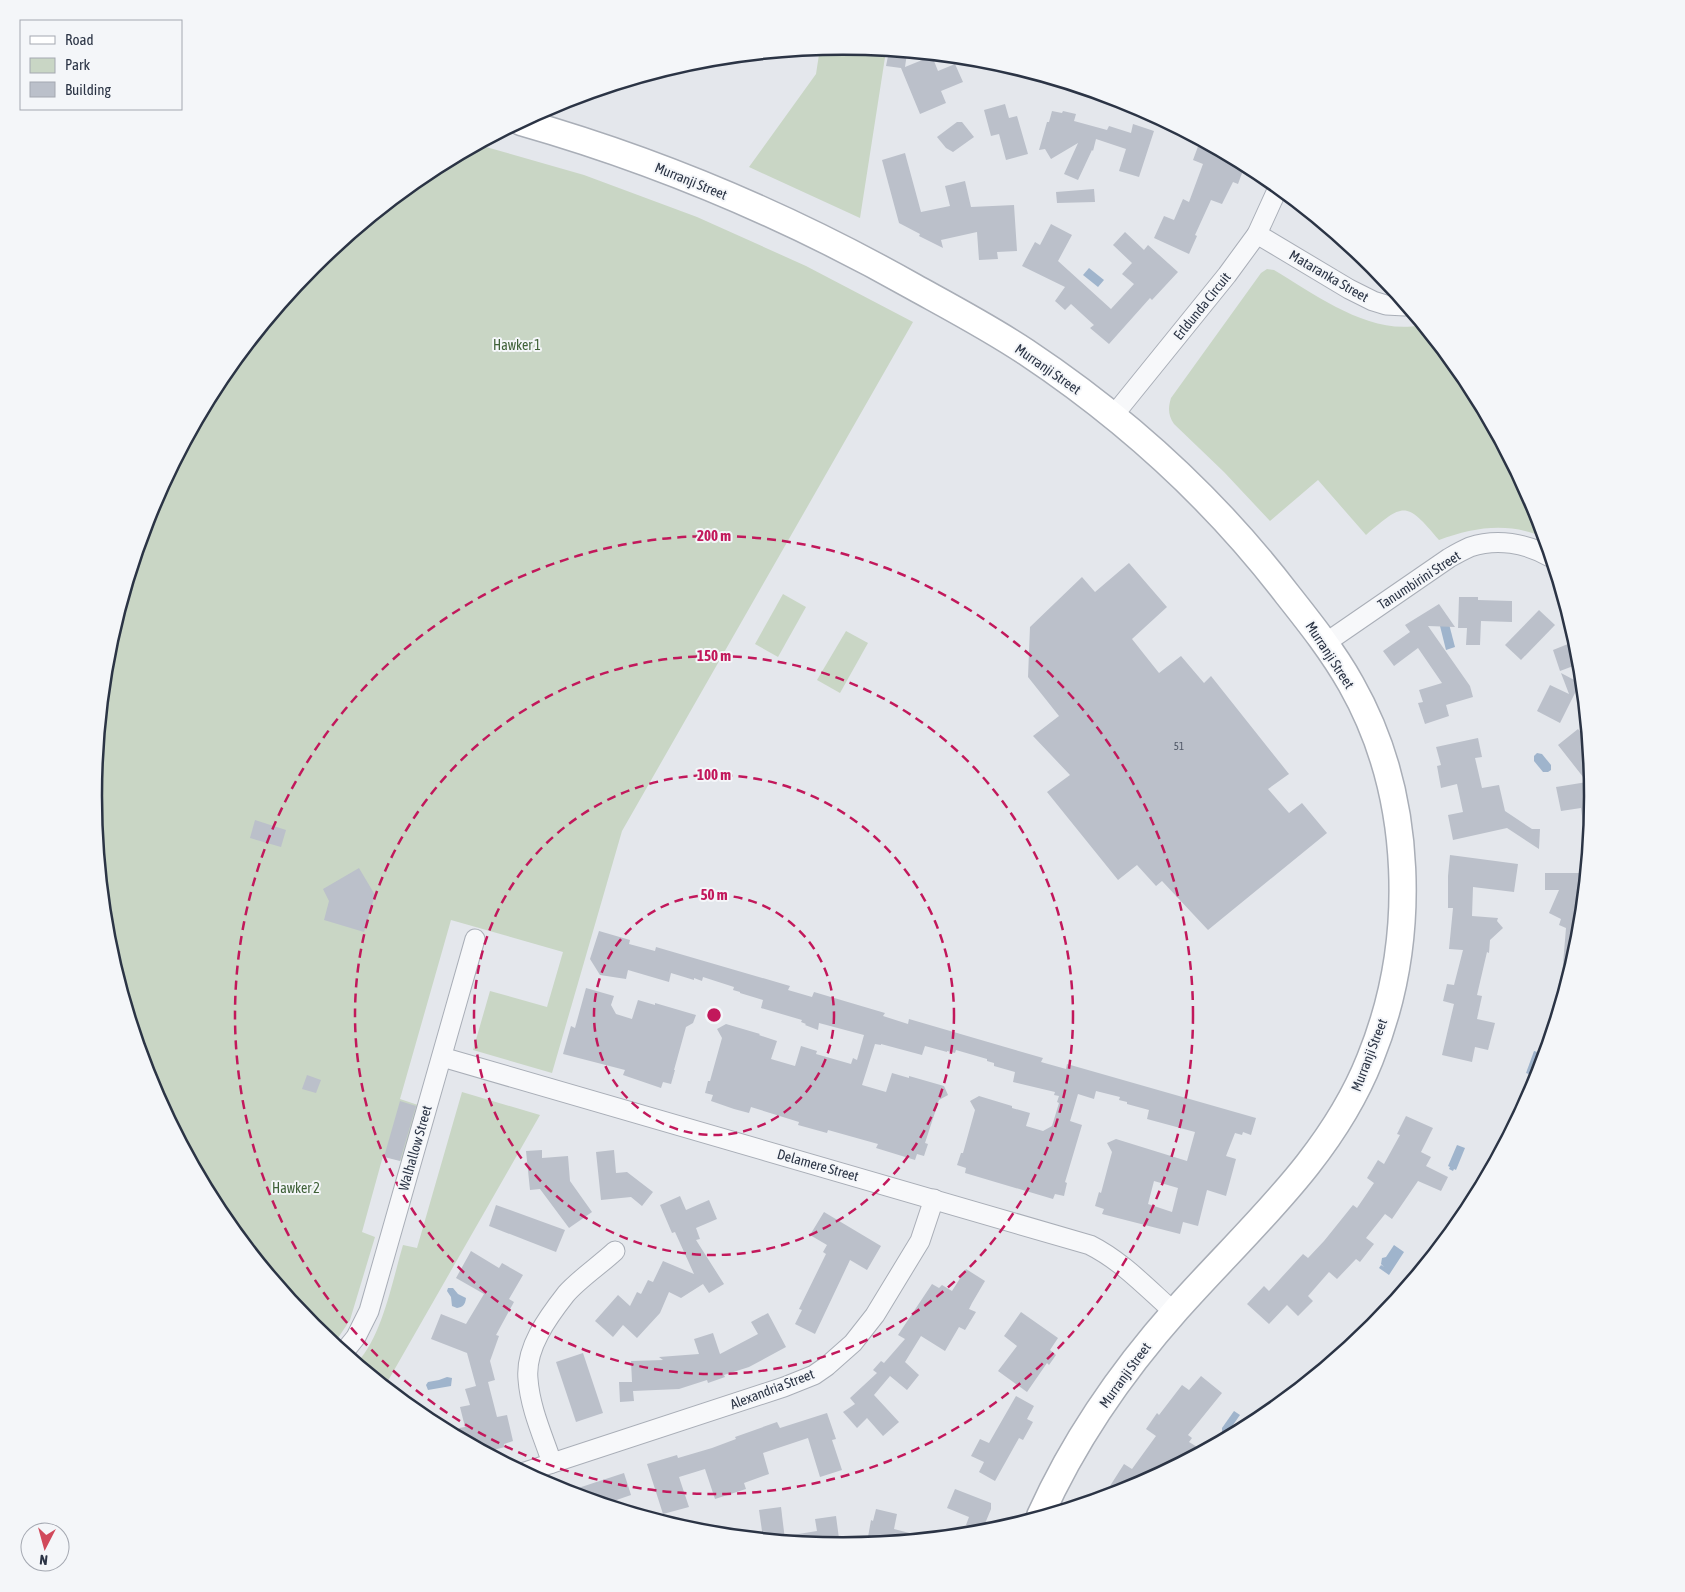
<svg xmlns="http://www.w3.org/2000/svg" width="1685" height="1592" viewBox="0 0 1685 1592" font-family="'Asap Condensed',sans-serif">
<rect width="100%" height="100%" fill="#e4e7ec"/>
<!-- green -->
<g fill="#c9d6c5">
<polygon points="843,46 886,51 860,218 749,167 816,74 820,48"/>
<polygon points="479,145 584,175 697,217 806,266 913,322 622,831 552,1073 473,1050 490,991 547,1007 563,952 451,920 400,1099 418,1105 402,1161 383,1156 362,1232 375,1237 350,1320 334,1344 312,1326 219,1212 150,1083 107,942 93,796 106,658 150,509 219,379 313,266 426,172"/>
<path d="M1267,269L1274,270C1316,295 1370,336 1421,325L1466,380L1535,509L1544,537C1507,522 1475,527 1439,540C1406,501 1404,502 1366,535L1318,480L1270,521L1224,472L1174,424C1168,415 1168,408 1171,398L1261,273Z"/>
<polygon points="783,594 806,607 778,657 755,644"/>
<polygon points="846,631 868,643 840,693 817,680"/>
<path d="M462,1092L540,1115L385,1386L357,1363C383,1334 392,1282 403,1245L417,1248Z"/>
</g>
<!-- water -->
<g fill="#9fb4cc">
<polygon points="1089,268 1104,280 1098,287 1083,275"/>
<polygon points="1449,624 1455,647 1446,650 1440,626"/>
<polygon points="1537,753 1542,754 1551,765 1551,770 1548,772 1543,772 1534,761 1534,756"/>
<polygon points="1534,1051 1541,1053 1534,1076 1526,1073"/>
<polygon points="1457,1145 1465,1148 1456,1170 1454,1169 1453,1171 1449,1169 1450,1167 1448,1166"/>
<polygon points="1464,1202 1470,1204 1466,1213 1458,1221 1455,1219 1455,1215"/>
<polygon points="1394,1245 1404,1252 1389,1275 1379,1268 1381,1265 1384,1267 1381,1264 1382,1258 1386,1257"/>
<path d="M448,1288H453L458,1294L466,1298C465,1305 463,1307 457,1308L452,1306L451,1297L447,1291Z"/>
<polygon points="447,1377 452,1378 451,1386 428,1390 426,1385 428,1382 439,1380"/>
<polygon points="1234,1411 1240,1415 1228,1432 1222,1432 1222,1428"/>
</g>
<!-- building -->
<g fill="#bbc0ca" fill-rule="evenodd">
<polygon points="889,51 907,53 905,67 932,56 938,71 955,64 963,82 941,91 946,103 920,114 901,68 886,66"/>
<polygon points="1005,104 1009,118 1017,116 1028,154 1006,160 999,134 991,136 984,110"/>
<polygon points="1052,111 1062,113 1063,111 1076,114 1074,121 1107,130 1109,126 1131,133 1133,124 1154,131 1139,177 1119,171 1126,149 1096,139 1093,151 1092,150 1078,180 1064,174 1078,143 1051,159 1045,149 1039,150 1047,122 1049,122"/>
<polygon points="957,122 962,122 974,137 953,152 946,148 937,137"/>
<polygon points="1200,141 1245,165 1238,184 1233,182 1222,204 1211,200 1195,235 1197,236 1189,254 1154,238 1164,216 1174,220 1183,199 1189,202 1203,164 1193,160"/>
<polygon points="905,153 921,212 950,206 945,186 965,181 971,207 1014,205 1017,251 997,252 998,259 979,260 977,232 941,240 943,248 919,236 920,234 899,223 882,160"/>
<polygon points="1094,189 1095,202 1057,203 1056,192"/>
<polygon points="1051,224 1072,235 1058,261 1111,309 1134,284 1122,274 1132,263 1113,245 1125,232 1144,250 1148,245 1178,272 1152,300 1150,298 1109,344 1090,328 1094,325 1071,304 1065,310 1055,301 1065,287 1022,266 1035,242 1040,245"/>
<polygon points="1129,563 1167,607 1132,639 1159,673 1181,656 1204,683 1211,676 1289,774 1268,789 1289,813 1302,803 1327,833 1208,930 1162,881 1156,886 1137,865 1118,880 1047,792 1070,775 1033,736 1059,716 1028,677 1030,627 1082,577 1095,592"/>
<polygon points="1459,597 1478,597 1478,600 1512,601 1512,622 1481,621 1480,645 1466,645 1467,628 1458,628"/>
<polygon points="1439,604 1455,627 1428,626 1470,686 1473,697 1446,705 1449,716 1425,724 1418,703 1423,702 1419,690 1442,683 1418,648 1394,666 1383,651 1410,632 1405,625"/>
<polygon points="1539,610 1555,625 1521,660 1505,645"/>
<polygon points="1568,644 1576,665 1560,671 1553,650"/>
<polygon points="1561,673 1580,683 1560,723 1537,711 1550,685 1569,694"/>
<polygon points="1578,729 1587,740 1592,796 1589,831 1584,832 1581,808 1561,811 1556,787 1587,782 1558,745"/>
<polygon points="1478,738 1482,757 1475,758 1482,788 1499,785 1505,811 1532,829 1540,829 1539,849 1507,828 1453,840 1448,815 1463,812 1457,784 1441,788 1437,766 1441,765 1436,747"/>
<polygon points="255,820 286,830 281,847 250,838"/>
<polygon points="1450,855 1518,864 1514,892 1473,887 1472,916 1498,918 1497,921 1503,928 1490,940 1489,953 1487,952 1477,995 1482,996 1477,1019 1495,1023 1488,1050 1475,1047 1472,1062 1442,1055 1454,1004 1443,1001 1447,984 1454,985 1463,950 1449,949 1453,908 1448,908 1448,876"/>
<polygon points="359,868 375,895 364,932 324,920 329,901 323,889"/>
<polygon points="1545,873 1585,873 1578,943 1567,977 1562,976 1566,928 1559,925 1561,919 1549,913 1559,890 1545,890"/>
<path d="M599,931L630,940L629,944L655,951L656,947L790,986L788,990L812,997L814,992L885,1013L883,1016L908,1024L909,1019L1043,1058L1041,1062L1066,1069L1067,1064L1256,1118L1251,1135L1243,1132L1242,1135L1235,1133L1226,1156L1236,1159L1226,1196L1207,1190L1198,1226L1183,1222L1180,1234L1102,1214L1104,1209L1095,1206L1099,1192L1101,1193L1112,1152L1107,1143L1116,1139L1187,1161L1195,1132L1147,1119L1149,1110L1127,1104V1102L1119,1100L1120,1097L1096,1091L1094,1099L1078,1094L1070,1121L1082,1125L1065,1182L1067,1183L1064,1196L1055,1194L1053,1199L965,1173L966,1168L957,1165L961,1153H963L975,1110L970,1101L979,1096L1012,1106V1108L1030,1113L1026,1126L1043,1131L1052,1126L1059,1103L1057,1102L1059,1096L1054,1095L1055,1092L1013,1082L1015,1072L994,1066V1063L987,1061V1059L956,1050L955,1053L947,1051V1052L925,1046L922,1055L881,1044V1045L875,1044L862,1085L886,1092L892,1073L909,1078V1076L944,1086L948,1095L939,1100L925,1143L928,1144L924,1156L917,1154L915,1160L876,1148L878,1144L828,1130L827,1133L798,1125L799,1122L751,1107L749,1113L734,1109L711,1101L713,1095L705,1093L708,1081H710L722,1038L717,1029L726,1024L760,1034L759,1035L777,1041L771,1059L795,1066L801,1046L817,1051L816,1054L851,1064L853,1058L857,1060L864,1035L819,1023L818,1030L805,1025L806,1024L801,1022L802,1020L761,1008L763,1000L740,993V992L733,990L734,987L703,977L702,981L694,978V980L671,973L669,982L628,970L626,979L600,975L590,959ZM1154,1181L1178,1188L1172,1212L1148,1204Z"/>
<polygon points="586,988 614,996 611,1005 616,1014 632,1019 638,1000 655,1005 655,1003 696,1015 693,1023 686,1027 674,1070 675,1070 671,1084 663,1082 661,1088 623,1075 625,1070 563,1054 571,1026 575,1028"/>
<polygon points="307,1075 321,1080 316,1093 302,1089"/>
<polygon points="400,1101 416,1106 400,1161 384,1157"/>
<polygon points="1406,1116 1433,1128 1421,1152 1431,1157 1426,1166 1448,1177 1441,1191 1418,1181 1392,1219 1385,1214 1366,1238 1374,1244 1360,1262 1356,1259 1337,1279 1329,1272 1308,1296 1313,1301 1298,1316 1287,1305 1269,1324 1247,1304 1264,1286 1269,1291 1303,1254 1308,1258 1324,1241 1353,1205 1357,1208 1374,1183 1367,1178 1378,1160 1384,1164 1400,1135 1397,1134"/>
<polygon points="542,1150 542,1158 568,1156 570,1181 592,1212 569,1228 540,1189 530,1190 526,1151"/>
<polygon points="614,1150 616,1173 627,1172 653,1192 642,1206 631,1197 601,1200 596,1152"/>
<polygon points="680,1196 686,1210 709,1200 717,1219 696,1228 700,1239 696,1240 724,1284 709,1293 703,1284 681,1298 669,1292 660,1313 637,1338 623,1325 613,1337 595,1321 618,1295 630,1306 637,1292 641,1294 648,1280 653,1282 663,1261 694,1274 675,1232 672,1233 660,1205"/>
<polygon points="496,1205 565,1230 556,1252 489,1226"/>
<polygon points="824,1212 881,1246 867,1270 850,1260 815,1334 795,1324 802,1310 799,1309 826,1254 823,1252 827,1245 810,1235"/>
<polygon points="471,1251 499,1268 502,1263 523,1275 509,1299 514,1302 496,1335 499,1336 490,1361 495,1380 488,1382 497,1417 507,1415 513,1441 504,1444 505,1447 493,1450 492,1447 483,1450 462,1439 459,1428 465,1427 460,1407 470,1405 465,1389 476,1386 467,1353 431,1339 441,1314 466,1324 484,1294 456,1278"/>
<polygon points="966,1269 985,1281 972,1303 969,1309 976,1312 965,1330 959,1327 945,1351 921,1336 905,1362 919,1375 907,1390 890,1376 874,1395 899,1422 883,1436 867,1418 857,1428 843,1412 855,1404 850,1398 877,1373 873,1370 881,1361 884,1363 905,1339 898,1335 932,1284 939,1288 942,1285 952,1291"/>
<polygon points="1021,1312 1058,1338 1050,1350 1056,1355 1049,1365 1047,1363 1027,1392 998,1371 1017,1346 1004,1336"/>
<polygon points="768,1313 786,1347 749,1367 724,1375 725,1377 708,1383 707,1380 679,1389 633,1391 634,1401 620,1402 619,1382 632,1382 631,1361 663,1360 659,1357 699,1354 694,1339 713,1333 720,1354 758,1334 751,1322"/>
<polygon points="583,1353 603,1413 576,1422 556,1362"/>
<polygon points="1201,1376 1222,1393 1188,1435 1192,1438 1189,1442 1202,1450 1129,1489 1103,1497 1124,1464 1132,1469 1156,1436 1146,1429 1157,1413 1159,1415 1182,1385 1189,1390"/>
<polygon points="1016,1396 1034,1406 1027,1419 1033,1422 1023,1440 1019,1438 995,1481 979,1472 984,1462 971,1456 980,1439 989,1443"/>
<polygon points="827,1413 836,1439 832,1440 842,1470 820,1477 808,1438 763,1453 769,1474 744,1483 746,1489 715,1499 705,1469 679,1477 689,1507 663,1514 647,1464 677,1455 678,1458 712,1448 736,1439 735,1437 777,1422 780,1428"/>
<polygon points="624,1473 631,1495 605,1504 566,1492"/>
<polygon points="955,1489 991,1503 991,1509 982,1531 966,1525 969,1517 947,1508"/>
<polygon points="781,1507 785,1540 763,1538 759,1510"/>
<polygon points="876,1509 897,1514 894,1529 921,1536 921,1538 873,1543 874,1538 868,1537 871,1520 873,1521"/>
<polygon points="836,1516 840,1546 786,1540 786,1536 817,1531 815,1519"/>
</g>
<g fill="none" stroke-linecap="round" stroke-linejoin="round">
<defs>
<g id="street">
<polyline points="1257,234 1349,289 1373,301 1386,305 1405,306"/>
<polyline points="1113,416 1227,275 1257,234 1278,188"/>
<path d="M1324,644L1449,558C1456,554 1463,550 1470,547C1497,538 1526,543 1550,557"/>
<path d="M442,1057L1090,1245C1122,1261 1147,1288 1174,1312"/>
<polyline points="344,1352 356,1337 369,1311 475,939"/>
<path d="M552,1463C543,1436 530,1408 528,1379C525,1348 548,1317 566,1294C579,1279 600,1265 615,1251"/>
<polyline points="525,1472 784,1387 814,1375 827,1366 853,1343 875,1315 920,1241 934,1199"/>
</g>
<path id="secondary" d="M521,122C658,161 790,217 914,287C952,308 990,328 1026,352C1125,418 1215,500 1287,594C1310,623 1333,652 1351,684C1414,795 1418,941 1370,1059C1330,1160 1247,1230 1177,1309C1122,1371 1074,1440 1040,1516"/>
</defs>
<!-- street casing -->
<use href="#street" stroke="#a9aeb7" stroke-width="21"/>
<!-- secondary casing -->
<use href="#secondary" stroke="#a9aeb7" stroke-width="29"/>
<!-- street -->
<use href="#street" stroke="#f7f8fa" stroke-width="19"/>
<!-- secondary -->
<use href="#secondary" stroke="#fff" stroke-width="26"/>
</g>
<!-- distance rings -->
<g fill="none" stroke="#c2185b" stroke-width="2.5" stroke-dasharray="9 6">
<circle cx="714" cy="1015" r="120"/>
<circle cx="714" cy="1015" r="240"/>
<circle cx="714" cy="1015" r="359"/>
<circle cx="714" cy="1015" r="479"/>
</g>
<g text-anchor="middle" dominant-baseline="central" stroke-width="4" stroke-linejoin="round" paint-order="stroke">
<!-- number labels -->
<g font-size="11" fill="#4f5766">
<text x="1179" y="746">51</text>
</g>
<!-- street labels -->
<g font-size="14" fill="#2b3445" stroke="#f4f6f9">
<text transform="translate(691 181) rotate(22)">Murranji Street</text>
<text transform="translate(1329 276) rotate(30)">Mataranka Street</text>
<text transform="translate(1202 306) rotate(-51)">Erldunda Circuit</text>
<text transform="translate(1048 369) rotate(35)">Murranji Street</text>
<text transform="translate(1419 580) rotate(-33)">Tanumbirini Street</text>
<text transform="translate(1330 655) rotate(57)">Murranji Street</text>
<text transform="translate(1369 1055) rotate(-69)">Murranji Street</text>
<text transform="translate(415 1148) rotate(-74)">Walhallow Street</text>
<text transform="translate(818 1165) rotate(16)">Delamere Street</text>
<text transform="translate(1125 1375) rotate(-54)">Murranji Street</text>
<text transform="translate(772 1389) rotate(-21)">Alexandria Street</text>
</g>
<!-- park labels -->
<g font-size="14" fill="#3f6138" stroke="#f4f6f9">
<text x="517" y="345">Hawker 1</text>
<text x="296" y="1188">Hawker 2</text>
</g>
</g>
<!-- crop -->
<path d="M0 0H1685V1592H0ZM102 796a741 741 0 1 1 1482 0a741 741 0 1 1-1482 0Z" fill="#f4f6f9" fill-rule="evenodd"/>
<path fill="none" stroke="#2b3445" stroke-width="2.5" d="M102 796a741 741 0 1 1 1482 0a741 741 0 1 1-1482 0Z"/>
<circle cx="714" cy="1015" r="8" fill="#c2185b" stroke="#f4f6f9" stroke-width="2.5"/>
<g font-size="15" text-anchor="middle" font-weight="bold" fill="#c2185b" stroke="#f4f6f9" stroke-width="4" stroke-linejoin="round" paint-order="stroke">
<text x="714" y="541">200 m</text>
<text x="714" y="661">150 m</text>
<text x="714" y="780">100 m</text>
<text x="714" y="900">50 m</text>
</g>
<!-- legend -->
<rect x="20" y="20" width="162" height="90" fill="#f4f6f9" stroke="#a4a8b1"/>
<rect x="30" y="36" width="25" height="8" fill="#ffffff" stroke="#a4a8b1"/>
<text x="65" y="45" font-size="15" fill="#2b3445">Road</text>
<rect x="30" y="58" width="25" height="15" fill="#c9d6c5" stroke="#a4a8b1"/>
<text x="65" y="70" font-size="15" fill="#2b3445">Park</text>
<rect x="30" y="82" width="25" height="15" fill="#bbc0ca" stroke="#a4a8b1"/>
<text x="65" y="95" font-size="15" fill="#2b3445">Building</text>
<!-- north arrow -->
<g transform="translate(45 1547) rotate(186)"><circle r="24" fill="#f4f6f9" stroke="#a4a8b1"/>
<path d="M0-4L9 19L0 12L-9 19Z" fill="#d1495b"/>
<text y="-8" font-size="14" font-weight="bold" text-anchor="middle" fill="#2b3445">N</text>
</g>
</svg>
